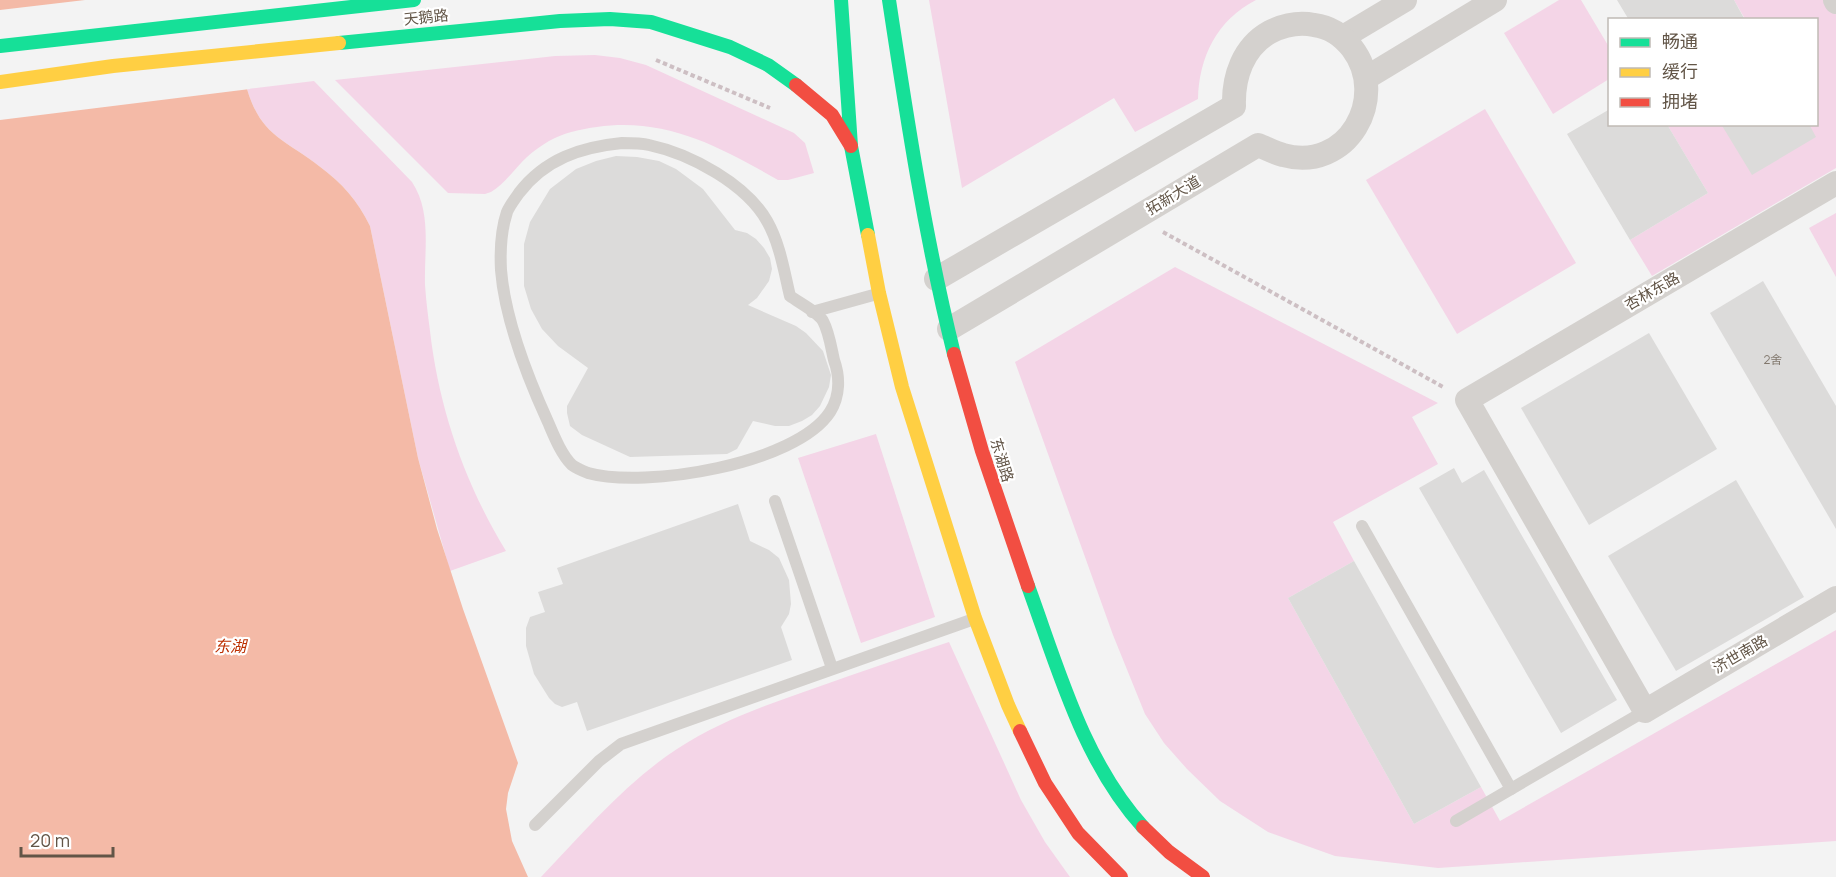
<svg xmlns="http://www.w3.org/2000/svg" width="1836" height="877" viewBox="0 0 1836 877" font-family="Manrope,'Noto Sans SC',sans-serif">
<rect width="100%" height="100%" fill="#f3f3f3"/>
<!-- green -->
<g fill="#f4d5e7">
<path d="M929,0H1256C1217,20 1199,57 1198,99L1135,132L1114,98L962,188Z"/>
<polygon points="1559,0 1581,0 1609,47 1609,79 1553,114 1504,33"/>
<polygon points="1734,0 1836,0 1836,168 1652,276 1630,240 1708,193 1668,126 1671,125 1816,124 1816,20 1745,19"/>
<path d="M595,55L620,58L646,65L794,133L805,143L814,173L788,180H778C720,147 666,117 597,127C581,129 563,133 549,141C541,146 533,151 527,157C515,168 505,184 491,192L485,194L448,193L335,80L555,56Z"/>
<path d="M314,81L412,182C432,212 424,251 425,285C426,300 428,316 430,331C439,409 465,484 506,551L450,571L418,458L370,226C358,201 342,183 319,166C284,139 261,136 247,89Z"/>
<polygon points="1485,109 1576,263 1457,334 1366,180"/>
<polygon points="1836,213 1836,277 1809,228"/>
<polygon points="1175,267 1438,403 1412,417 1438,464 1333,522 1354,561 1288,598 1414,824 1481,787 1500,821 1836,630 1836,841 1438,868 1335,856 1268,832 1220,801 1187,769 1164,743 1145,714 1113,635 1015,362"/>
<polygon points="876,434 935,617 861,643 798,458"/>
<path d="M949,642L1021,800L1045,842L1070,877H541C584,832 625,783 677,749C720,721 766,705 815,688C859,672 904,657 949,642Z"/>
</g>
<!-- water -->
<path fill="#f4baa7" d="M0,0H254L247,89C261,136 284,139 319,166C342,183 358,201 370,226L418,458L437,529L463,609L518,763L508,793L506,809L512,841L528,877H0Z"/>
<!-- pier -->
<polygon fill="#f3f3f3" points="85,0 257,0 249,79 250,89 0,120 0,10"/>
<!-- building -->
<g fill="#dcdbda">
<polygon points="1617,0 1734,0 1745,20 1629,20"/>
<polygon points="1610,109 1610,124 1671,124 1668,126 1708,193 1630,240 1567,134"/>
<polygon points="1721,124 1809,124 1816,137 1752,175"/>
<polygon points="616,156 637,157 659,161 676,169 703,189 735,230 747,233 756,239 764,248 770,258 772,269 769,281 757,298 748,305 796,326 806,333 823,351 831,375 829,387 820,406 812,415 802,421 789,426 775,426 753,421 737,449 727,454 630,457 582,435 570,426 567,413 567,406 588,368 558,346 542,329 531,309 524,286 524,244 530,222 550,189 576,169 596,161"/>
<polygon points="1763,281 1836,406 1836,529 1710,313"/>
<polygon points="1649,333 1717,449 1589,525 1521,408"/>
<polygon points="1454,468 1462,483 1484,470 1617,700 1561,733 1419,488"/>
<polygon points="1736,480 1804,597 1676,671 1608,556"/>
<polygon points="738,504 750,541 769,550 779,558 789,580 791,604 789,614 781,627 792,660 587,731 577,702 562,707 555,704 549,698 534,674 526,646 526,628 530,617 545,612 538,592 563,584 557,568"/>
<polygon points="1354,561 1481,787 1414,824 1288,598"/>
</g>
<g fill="none" stroke-linecap="round" stroke-linejoin="round">
<!-- path -->
<g stroke="#cdbfc3" stroke-width="4" stroke-dasharray="4.5 3" stroke-linecap="butt">
<polyline points="656,60 770,108"/>
<polyline points="1163,232 1445,388"/>
</g>
<!-- lane -->
<g stroke="#d4d1ce" stroke-width="12">
<path d="M622,143C631,143 641,143 649,145C691,154 746,184 767,221C780,244 784,271 790,296C798,302 819,313 823,321C829,332 831,347 834,360C840,377 840,396 830,412C796,464 645,489 588,473C583,471 576,468 572,465C561,454 554,436 548,422C527,376 505,320 501,270C500,251 501,230 507,212C510,205 515,199 519,193C545,159 581,147 622,143Z"/>
<polyline points="812,312 877,294"/>
<polyline points="775,501 832,668"/>
<polyline points="1362,526 1511,789"/>
<polyline points="1456,821 1645,711"/>
<polyline points="535,825 599,761 621,744 974,619"/>
</g>
<!-- street -->
<g stroke="#d4d1ce" stroke-width="24">
<polyline points="1835,0 1836,2"/>
<polyline points="1343,37 1405,0"/>
<polyline points="1366,78 1495,0"/>
<polyline points="1836,183 1467,400 1645,711 1836,598"/>
<path d="M936,279L1234,106C1233,77 1243,47 1270,32C1284,25 1299,22 1314,25C1330,27 1342,35 1352,48C1390,98 1347,173 1283,155C1275,153 1266,148 1258,145L949,329"/>
</g>
<!-- fast -->
<g stroke="#16e098" stroke-width="14">
<polyline points="841,0 851,146 868,235"/>
<path d="M889,0C907,119 925,237 954,354"/>
<polyline points="339,43 560,21 610,19 651,22 730,47 768,65 796,85"/>
<polyline points="0,46 414,0"/>
<path d="M1028,586C1058,668 1083,761 1143,827"/>
</g>
<!-- slow -->
<g stroke="#ffcf43" stroke-width="14">
<polyline points="0,82 113,66 339,43"/>
<polyline points="868,235 879,293 902,387 975,618 1008,705 1020,731"/>
</g>
<!-- jam -->
<g stroke="#f24e42" stroke-width="14">
<polyline points="796,85 832,115 851,146"/>
<polyline points="954,354 982,451 1028,586"/>
<polyline points="1020,731 1045,783 1078,833 1121,877"/>
<polyline points="1143,827 1169,852 1203,877"/>
</g>
</g>
<g text-anchor="middle" dominant-baseline="central" stroke-width="4.5" stroke-linejoin="round" paint-order="stroke">
<!-- number labels -->
<g font-size="12" fill="#81776c">
<text x="1773" y="359">2舍</text>
</g>
<!-- street labels -->
<g font-size="15" fill="#625547" stroke="#fff">
<text transform="translate(426 17) rotate(-6)">天鹅路</text>
<text transform="translate(1173 195) rotate(-31)">拓新大道</text>
<text transform="translate(1652 291) rotate(-30)">杏林东路</text>
<text transform="translate(1002 460) rotate(73)">东湖路</text>
<text transform="translate(1740 654) rotate(-30)">济世南路</text>
</g>
<!-- water labels -->
<g font-size="16" font-style="italic" fill="#bc2f00" stroke="#fff">
<text x="230" y="646">东湖</text>
</g>
</g>
<!-- legend -->
<rect x="1608" y="18" width="210" height="108" fill="#ffffff" stroke="#c0bbb5" stroke-width="1.5"/>
<rect x="1620" y="38" width="30" height="9" fill="#16e098" stroke="#c0bbb5" stroke-width="1.5"/>
<text x="1662" y="48" font-size="18" fill="#625547">畅通</text>
<rect x="1620" y="68" width="30" height="9" fill="#ffcf43" stroke="#c0bbb5" stroke-width="1.5"/>
<text x="1662" y="78" font-size="18" fill="#625547">缓行</text>
<rect x="1620" y="98" width="30" height="9" fill="#f24e42" stroke="#c0bbb5" stroke-width="1.5"/>
<text x="1662" y="108" font-size="18" fill="#625547">拥堵</text>
<!-- scale -->
<path d="M21 847v9h92v-9" fill="none" stroke="#625547" stroke-width="3"/>
<text x="30" y="847" font-size="18" fill="#625547" stroke="#ffffff" stroke-width="4.5" paint-order="stroke">20 m</text>
</svg>
